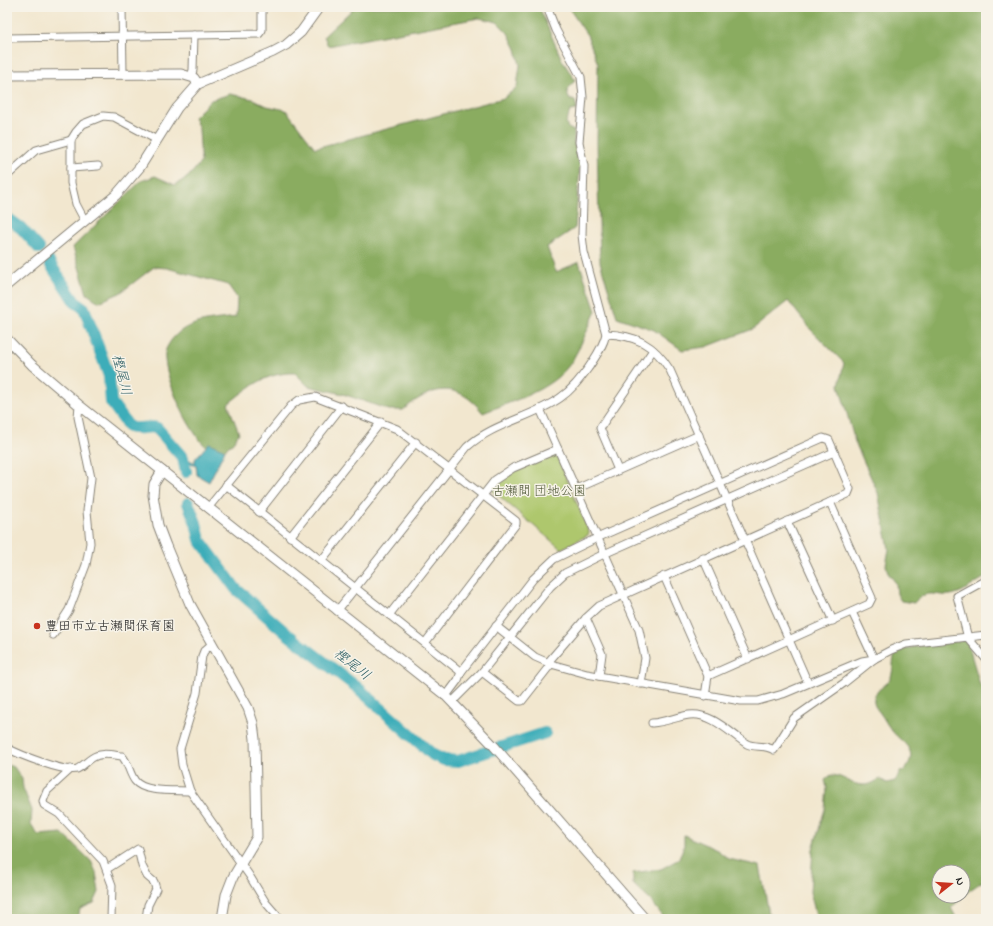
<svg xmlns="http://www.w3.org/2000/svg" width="993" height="926" viewBox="0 0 993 926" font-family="'Indie Flower','Klee One',sans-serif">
<rect width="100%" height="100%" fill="#f7f3e8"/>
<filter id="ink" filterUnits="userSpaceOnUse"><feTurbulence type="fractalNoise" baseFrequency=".025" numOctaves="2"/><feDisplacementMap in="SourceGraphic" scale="8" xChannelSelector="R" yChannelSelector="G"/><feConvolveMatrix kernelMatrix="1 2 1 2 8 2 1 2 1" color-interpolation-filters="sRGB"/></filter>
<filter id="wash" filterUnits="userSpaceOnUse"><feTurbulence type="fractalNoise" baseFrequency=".012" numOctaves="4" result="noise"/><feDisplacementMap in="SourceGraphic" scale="16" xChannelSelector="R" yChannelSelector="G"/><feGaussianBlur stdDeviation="0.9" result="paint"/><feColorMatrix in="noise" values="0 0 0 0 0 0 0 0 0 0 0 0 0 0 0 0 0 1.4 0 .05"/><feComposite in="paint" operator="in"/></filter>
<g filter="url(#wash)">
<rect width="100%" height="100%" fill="#f2e7cf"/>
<!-- green -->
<path fill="#aec76d" stroke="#657244" d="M553,453L556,454L589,532L588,535L561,549L492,490C507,470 531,462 553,453Z"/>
<!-- forest -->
<g fill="#8aac60" stroke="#53643e" fill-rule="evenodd">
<path d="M355,7H539L562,60L575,80L567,91L569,99L575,100L577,110L570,111L566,123L568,128L574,131V143L580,166L575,228L547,247L556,272L579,262L596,311C588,328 581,346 572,361C554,390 512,401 483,413C457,380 432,386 403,410H389L343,394L308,386L295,373C267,372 249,387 228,404L239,433C234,442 226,453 214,451C194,447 162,374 165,353C165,349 172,338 176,335C191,320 216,320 236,317L237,298L228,285L167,268L154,267L120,293L99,302L87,294L73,247L141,181L155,176L175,185L188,177L201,162L199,129L194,117L211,100L230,94L253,99L267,106L286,110L315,148L504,98L517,87L520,65L516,49L508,33L497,22L479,18L328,46L324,36Z"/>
<path d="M568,7H986V577C976,582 966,591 955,594C938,599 928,586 914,603L901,601L897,594L896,583L888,573L886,565L889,549L878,493L855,442L839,385L844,363L812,331L788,301L753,329L706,347L682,350L654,330L617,317L600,262L597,142L598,64L587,35Z"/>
<path d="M967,640L980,685L986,690V879L970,890L951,908L957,919H817L810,892L813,849L825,809L827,788L825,780L831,775C843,775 852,786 865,785C870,785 876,781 880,779L887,783L895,781L901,771H904C920,750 904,745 892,731C887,725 884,718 880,713C877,709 873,705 874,699C875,690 884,687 889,681C895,672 891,661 896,652L913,647ZM939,872H963V896H939Z"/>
<polygon points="7,765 14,767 22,779 23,788 32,810 31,824 38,835 62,833 91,861 96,872 99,892 94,903 80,909 78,919 7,919"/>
<polygon points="684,835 717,850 729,859 760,866 770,919 665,919 651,901 633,884 633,873 661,869 679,859 684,845"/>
</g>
<!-- water -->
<polygon fill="#3dadb9" stroke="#2c646a" points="209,443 225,450 209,482 197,475 196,466 185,460 186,458 195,463 195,459"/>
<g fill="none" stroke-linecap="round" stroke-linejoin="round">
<!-- river -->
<g stroke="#3dadb9" stroke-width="12">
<polyline points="7,218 21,228 39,248"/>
<path d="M47,259L75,302L84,308L109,376L111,402L129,427C139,431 148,425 157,428L183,458L186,472"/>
<polyline points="188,503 196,523 200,540 236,589 286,633 358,688 433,755 444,760 458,761 545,733"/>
</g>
</g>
</g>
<g filter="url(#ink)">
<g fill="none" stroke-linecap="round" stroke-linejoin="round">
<defs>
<g id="street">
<polyline points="122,7 123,74"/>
<polyline points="7,38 259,34 262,30 262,7"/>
<polyline points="191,77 193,70 194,35"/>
<polyline points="71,168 98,166"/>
<polyline points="7,176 36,150 71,140"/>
<polyline points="85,221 76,204 71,183 71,140 76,132 83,124 103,116 114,117 157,140"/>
<path d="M606,334C635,335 654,344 670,370L808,683"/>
<polyline points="540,409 639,630 645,658 641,684"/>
<polyline points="618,470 600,428 653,350"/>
<polyline points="226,485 461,672"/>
<polyline points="576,489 699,435"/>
<polyline points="208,508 291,406 299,400 315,397 397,429 516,521 516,524 425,643"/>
<polyline points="259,512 342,406"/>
<polyline points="787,521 833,621"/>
<polyline points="290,537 381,422"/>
<polyline points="703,558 748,659"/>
<polyline points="321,561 416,442"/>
<polyline points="664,576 708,676 705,696"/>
<polyline points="986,580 957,596 968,638 986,659"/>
<path d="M337,611L467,447C493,423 531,418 560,398C572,390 580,379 589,367C596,356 603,347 606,334L584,252L582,235L584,166L579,142L583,97L581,77L556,30L547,7"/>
<polyline points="852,612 874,659"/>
<polyline points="389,615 495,480 513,468 558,449"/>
<polyline points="586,618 602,654 599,676"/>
<polyline points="496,626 535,657 551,664 587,674 741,701 758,701 783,694 862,661 874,659"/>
<polyline points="53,635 69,610 86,565 90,543 87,511 91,478 78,417 79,405"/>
<polyline points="212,644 204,651 202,656 197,693 180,749 182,765 190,791 249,875 266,903 280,919"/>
<polyline points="708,676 869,604 872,598 830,502"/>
<polyline points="446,696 458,680 461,672 533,579 554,559 597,538 823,438 829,440 850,489 848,494 599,606 586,618 550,660 551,664 522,701 519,701 482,672"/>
<polyline points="452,702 482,672 550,587 565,573 604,554 834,452"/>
<path d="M652,723C665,722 676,717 689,715C711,712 730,733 747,744C755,748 765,744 774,750L794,718L844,683L874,659L891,650L906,644L986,635"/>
<path d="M7,748C18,754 65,773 77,769C82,767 87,761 92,758C100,752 112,755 122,756C129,764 129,773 135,781C144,793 176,790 190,791"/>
<polyline points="71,769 47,791 43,801 44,805 59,814 103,861 112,885 111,919"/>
<polyline points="107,869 138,849 142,866 147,876 154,882 156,889 148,905 146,919"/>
</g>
<g id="secondary">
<polyline points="7,75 181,74 194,78 198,84"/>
<polyline points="7,285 116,195 140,167 177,108 198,84 273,52 286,45 301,32 319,7"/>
<polyline points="7,339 32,365 79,405 446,696 494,746 645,919"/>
<polyline points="162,471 154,484 153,495 158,525 166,546 190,604 248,708 253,723 255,739 257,837 233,877 226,895 222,919"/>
</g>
</defs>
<!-- street casing -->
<use href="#street" stroke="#878276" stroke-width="9"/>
<!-- secondary casing -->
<use href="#secondary" stroke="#878276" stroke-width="11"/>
<!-- street -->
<use href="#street" stroke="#fff" stroke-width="7"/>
<!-- secondary -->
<use href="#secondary" stroke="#fff" stroke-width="9"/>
</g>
</g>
<!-- markers -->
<circle fill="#c8321e" stroke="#f7f3e8" stroke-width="1.5" cx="37" cy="626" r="4"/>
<g text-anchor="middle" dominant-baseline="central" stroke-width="3" stroke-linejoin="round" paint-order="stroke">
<!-- park labels -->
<g font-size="13" fill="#4f5838" stroke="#f7f3e8">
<text x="539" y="491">古瀬間 団地公園</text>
</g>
<!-- poi labels -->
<g font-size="13" fill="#1c1c1c" stroke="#f7f3e8" text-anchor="start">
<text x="45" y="626">豊田市立古瀬間保育園</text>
</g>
<!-- water labels -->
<g font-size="14" font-style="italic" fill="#2b5d63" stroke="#f7f3e8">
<text transform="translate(121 375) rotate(76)">樫尾川</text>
<text transform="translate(352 665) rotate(38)">樫尾川</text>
</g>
</g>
<!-- margin -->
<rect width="993" height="926" fill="none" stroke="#f7f3e8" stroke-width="24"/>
<!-- north arrow -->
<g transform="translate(951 884) rotate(73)"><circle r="19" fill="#f7f3e8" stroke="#9f9d96"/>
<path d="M0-3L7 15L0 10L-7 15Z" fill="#c8321e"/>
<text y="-6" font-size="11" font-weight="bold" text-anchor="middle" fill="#1c1c1c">N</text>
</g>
</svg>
